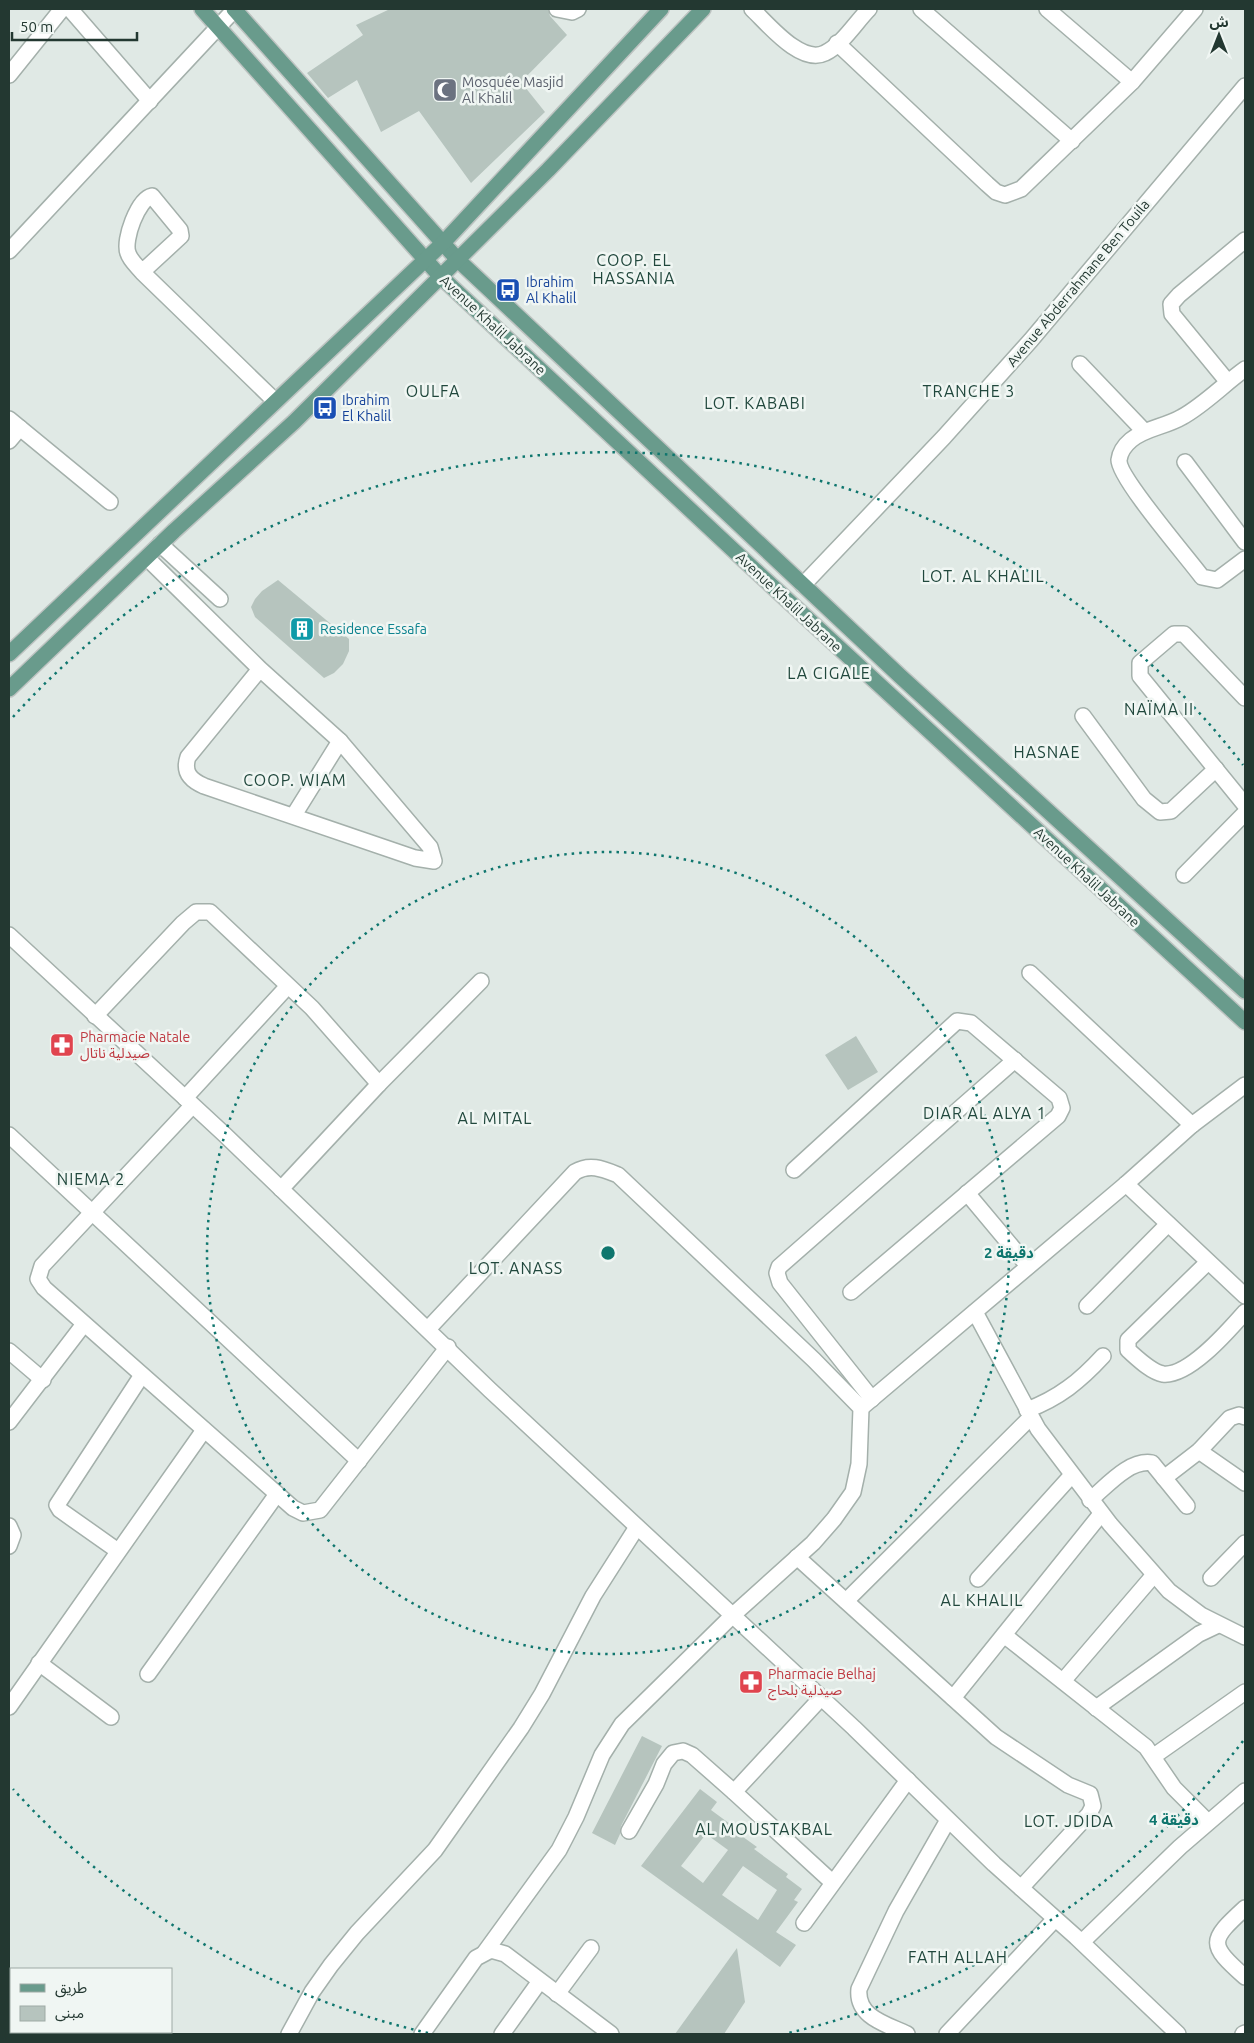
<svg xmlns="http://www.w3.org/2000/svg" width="1254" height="2043" viewBox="0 0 1254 2043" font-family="Ubuntu,'Noto Sans Arabic',sans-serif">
<rect width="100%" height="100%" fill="#e0e9e5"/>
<!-- building -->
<g fill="#b6c4be" fill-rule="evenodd">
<polygon points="390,9 548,9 550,16 567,35 521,82 545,112 471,183 419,111 381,132 357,80 328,98 307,73 363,35 356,25"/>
<polygon points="278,580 349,639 349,651 343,664 334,673 324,678 255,617 251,607 255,599 262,591"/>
<polygon points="856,1036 878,1072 848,1090 825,1055"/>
<polygon points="642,1736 662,1746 621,1826 620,1834 615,1845 592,1833"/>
<path d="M700,1789L717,1802L711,1810L741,1832L739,1834L757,1847L754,1849L788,1874L786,1877L802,1889L794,1900L798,1902L776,1932L796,1945L780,1967L641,1866ZM706,1834L728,1850L703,1883L681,1866ZM743,1866L777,1890L758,1920L722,1895Z"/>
<polygon points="737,1948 745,2002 724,2034 675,2034"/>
</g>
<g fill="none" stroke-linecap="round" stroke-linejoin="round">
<defs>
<g id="minor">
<polyline points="70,9 150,101"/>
<polyline points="557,9 572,12 578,9"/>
<path d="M752,9C768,24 801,65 825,53C842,45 856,22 869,9"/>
<polyline points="921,9 1072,141"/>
<polyline points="1047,9 1132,82"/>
<polyline points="837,43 987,184 996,192 1005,195 1021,189 1132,82 1195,9"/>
<polyline points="9,75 62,9"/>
<polyline points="9,251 235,9"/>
<path d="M142,272L181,236L180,230L152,196C138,199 123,240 128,253C130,260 137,266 142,272L275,401"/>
<polyline points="1080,364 1144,431"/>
<path d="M1245,369C1224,384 1204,405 1182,417C1165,427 1145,428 1131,440C1125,445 1120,452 1119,460C1118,477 1188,558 1202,577L1217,580L1245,559"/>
<polyline points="1227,381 1172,314 1171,304 1179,295 1245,240"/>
<polyline points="9,419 110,502"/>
<polyline points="9,441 20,428"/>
<polyline points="1185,462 1245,542"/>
<polyline points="160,544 220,599"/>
<path d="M147,558L260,669L340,741L430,847L434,861L415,858L204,786C190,780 183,772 188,757L260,669"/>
<polyline points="803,585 944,437 1031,340 1245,86"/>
<polyline points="1245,698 1184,634 1174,634 1140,663 1140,676 1245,805"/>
<polyline points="1083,716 1144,799 1160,812 1171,811 1216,769"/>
<polyline points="294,815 340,741"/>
<polyline points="1184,875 1245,813"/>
<polyline points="9,935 224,1134 490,1390 854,1728 994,1864 1076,1937 1178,2034"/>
<polyline points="1030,973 1192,1125"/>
<polyline points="95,1016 183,923 196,912 210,912 312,1008 379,1084"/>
<polyline points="185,1098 287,987"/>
<polyline points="192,1106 42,1266 38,1279 44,1288 293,1508 303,1513 320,1510 448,1347"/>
<polyline points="9,1135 359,1461"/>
<polyline points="794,1170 957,1021 971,1023 1059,1098 1062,1108 1058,1116 851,1292"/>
<polyline points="1126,1184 1245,1296"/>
<polyline points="281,1189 379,1084 481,981"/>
<polyline points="967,1193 1028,1266"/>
<path d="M1208,1262L1128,1340V1350C1137,1358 1151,1372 1163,1374C1189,1377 1229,1330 1245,1312"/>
<polyline points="1087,1306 1168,1224"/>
<polyline points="975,1312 1038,1429 1110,1524 1169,1591 1201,1615 1245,1637"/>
<path d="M428,1329L575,1172C590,1163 603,1169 618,1175L814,1360L861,1408L859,1464L853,1492L834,1519L813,1543L733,1615L622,1724L602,1755L576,1817L559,1850L485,1952"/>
<polyline points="9,1351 43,1380"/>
<polyline points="872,1399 780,1283 777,1273 779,1267 1015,1060"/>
<polyline points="861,1408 1126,1184 1192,1125 1245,1085"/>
<path d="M1027,1410C1059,1398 1080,1381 1103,1356"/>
<polyline points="9,1422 84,1324"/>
<polyline points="1199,1451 1245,1483"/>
<polyline points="1164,1478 1199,1451 1230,1418 1239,1415 1245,1417"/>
<path d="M1090,1500C1106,1487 1129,1459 1152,1463L1187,1506"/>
<polyline points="9,1526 13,1535 9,1546"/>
<polyline points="118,1551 60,1510 57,1505 142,1375"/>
<polyline points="797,1557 996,1737 1068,1785 1090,1794 1093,1806 1089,1814 1021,1888"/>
<polyline points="1211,1578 1245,1543"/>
<polyline points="978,1579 1071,1476"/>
<polyline points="846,1601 1031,1417"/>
<polyline points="1004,1635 1146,1747 1174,1788 1208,1822"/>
<polyline points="39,1663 111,1717"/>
<polyline points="148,1674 277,1494"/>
<polyline points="1063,1681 1153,1576"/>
<polyline points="953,1698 1101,1514"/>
<polyline points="9,1707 204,1430"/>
<polyline points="1096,1708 1199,1634 1218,1625"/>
<polyline points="1154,1756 1245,1692"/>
<polyline points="734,1792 821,1698"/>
<polyline points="629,1831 656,1784 664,1764 673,1753 683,1751 692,1755 734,1792 832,1882"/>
<path d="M1245,1908C1209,1941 1208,1944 1245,1977"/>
<polyline points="804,1923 908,1780"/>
<polyline points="1082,1942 1180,1847 1245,1791"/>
<polyline points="557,1994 591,1948"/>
<polyline points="289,2034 312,1992 331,1965 357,1933 435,1850 521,1728 542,1694 593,1596 637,1527"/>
<polyline points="422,2034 476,1958 491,1950 505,1954 611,2034"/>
<polyline points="502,2034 540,1981"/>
<path d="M907,2034C886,2024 856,2017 859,1989L896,1911L948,1820"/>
<polyline points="947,2034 1055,1919"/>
<polyline points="1243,2034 1245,2033"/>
</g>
<g id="major">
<polyline points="202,9 440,276 745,561 1245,1022"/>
<polyline points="234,9 458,260 900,676 1245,991"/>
<polyline points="9,654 443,243 661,9"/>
<polyline points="9,689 174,531 294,422 548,170 703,9"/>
</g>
</defs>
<!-- minor casing -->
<use href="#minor" stroke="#a4b0ab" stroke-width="18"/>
<!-- major casing -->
<use href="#major" stroke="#bdc3c1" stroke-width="18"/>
<!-- minor -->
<use href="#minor" stroke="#fff" stroke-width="15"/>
<!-- major -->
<use href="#major" stroke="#699b8c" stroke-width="15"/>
</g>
<!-- distance rings -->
<g fill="none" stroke="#0f766e" stroke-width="2.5" stroke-dasharray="2.5 5">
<circle cx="608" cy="1253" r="401"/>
<path d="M1243 1741A801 801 0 0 1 788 2033M428 2033A801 801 0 0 1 13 1789M13 717A801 801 0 0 1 1243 765"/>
</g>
<!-- icons -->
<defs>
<symbol id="mosque-square" viewBox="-11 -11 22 22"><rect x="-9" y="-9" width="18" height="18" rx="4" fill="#6b7280" stroke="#f0f6f3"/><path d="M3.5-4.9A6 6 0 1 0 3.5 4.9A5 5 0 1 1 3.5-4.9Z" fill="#fff"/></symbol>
<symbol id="bus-square" viewBox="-11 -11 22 22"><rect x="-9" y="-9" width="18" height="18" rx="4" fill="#1a4fb4" stroke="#f0f6f3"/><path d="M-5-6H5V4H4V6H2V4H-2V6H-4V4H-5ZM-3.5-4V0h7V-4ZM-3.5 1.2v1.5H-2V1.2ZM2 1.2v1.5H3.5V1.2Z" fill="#fff"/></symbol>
<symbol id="building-square" viewBox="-11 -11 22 22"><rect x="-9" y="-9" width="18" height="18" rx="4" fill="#0f9aa8" stroke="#f0f6f3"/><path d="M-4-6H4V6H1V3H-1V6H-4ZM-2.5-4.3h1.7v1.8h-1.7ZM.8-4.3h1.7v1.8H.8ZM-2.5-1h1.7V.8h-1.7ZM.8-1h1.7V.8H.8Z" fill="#fff"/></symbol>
<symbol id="pharmacy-square" viewBox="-11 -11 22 22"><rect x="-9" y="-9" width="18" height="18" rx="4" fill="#e0444e" stroke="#f0f6f3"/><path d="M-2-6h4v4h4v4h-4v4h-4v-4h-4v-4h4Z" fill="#fff"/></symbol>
</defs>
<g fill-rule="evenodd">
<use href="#mosque-square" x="431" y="76" width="28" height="28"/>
<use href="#bus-square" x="494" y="276" width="28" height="28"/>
<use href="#bus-square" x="311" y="394" width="28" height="28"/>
<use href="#building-square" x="288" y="615" width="28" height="28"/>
<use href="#pharmacy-square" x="48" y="1031" width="28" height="28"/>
<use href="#pharmacy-square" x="737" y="1668" width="28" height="28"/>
</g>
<g text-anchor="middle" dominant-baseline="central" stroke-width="5" stroke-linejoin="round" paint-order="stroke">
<!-- worship labels -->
<g font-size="14" fill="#5b616d" stroke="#f0f6f3" text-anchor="start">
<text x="462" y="82">Mosquée Masjid<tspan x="462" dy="16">Al Khalil</tspan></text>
</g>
<!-- transit labels -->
<g font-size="14" fill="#164399" stroke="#f0f6f3" text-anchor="start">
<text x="526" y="282">Ibrahim<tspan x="526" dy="16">Al Khalil</tspan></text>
<text x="342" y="400">Ibrahim<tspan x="342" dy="16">El Khalil</tspan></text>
</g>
<!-- street labels -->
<g font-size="14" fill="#233831" stroke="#f0f6f3">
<text transform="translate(1078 283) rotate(-50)">Avenue Abderrahmane Ben Touila</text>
<text transform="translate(493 325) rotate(43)">Avenue Khalil Jabrane</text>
<text transform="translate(789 602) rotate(43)">Avenue Khalil Jabrane</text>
<text transform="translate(1087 877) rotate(43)">Avenue Khalil Jabrane</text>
</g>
<!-- culture labels -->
<g font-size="14" fill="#0d838f" stroke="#f0f6f3" text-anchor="start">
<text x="320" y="629">Residence Essafa</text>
</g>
<!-- health labels -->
<g font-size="14" fill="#be3a42" stroke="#f0f6f3" text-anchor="start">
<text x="80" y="1037">Pharmacie Natale<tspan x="80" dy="16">صيدلية ناتال</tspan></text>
<text x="768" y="1674">Pharmacie Belhaj<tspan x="768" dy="16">صيدلية بلحاج</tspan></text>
</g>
<!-- quarter labels -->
<g font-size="16" letter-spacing="1" fill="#21483d" stroke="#f0f6f3">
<text x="634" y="260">COOP. EL<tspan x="634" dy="18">HASSANIA</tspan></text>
<text x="433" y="391">OULFA</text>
<text x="969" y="391">TRANCHE 3</text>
<text x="755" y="403">LOT. KABABI</text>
<text x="983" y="576">LOT. AL KHALIL</text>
<text x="829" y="673">LA CIGALE</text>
<text x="1159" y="709">NAÏMA II</text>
<text x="1047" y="752">HASNAE</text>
<text x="295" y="780">COOP. WIAM</text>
<text x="985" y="1113">DIAR AL ALYA 1</text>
<text x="495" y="1118">AL MITAL</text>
<text x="91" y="1179">NIEMA 2</text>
<text x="516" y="1268">LOT. ANASS</text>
<text x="982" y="1600">AL KHALIL</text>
<text x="1069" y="1821">LOT. JDIDA</text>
<text x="764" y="1829">AL MOUSTAKBAL</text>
<text x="958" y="1957">FATH ALLAH</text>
</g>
</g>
<circle cx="608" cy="1253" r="8" fill="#0f766e" stroke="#f0f6f3" stroke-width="2.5"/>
<g font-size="15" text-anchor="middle" font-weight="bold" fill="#0f766e" stroke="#f0f6f3" stroke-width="5" stroke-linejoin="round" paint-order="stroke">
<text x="1009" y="1258">2 دقيقة</text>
<text x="1174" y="1825">4 دقيقة</text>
</g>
<!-- border -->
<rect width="1254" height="2043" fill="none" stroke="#233831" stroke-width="20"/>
<!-- legend -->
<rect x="10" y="1968" width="162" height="65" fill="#f0f6f3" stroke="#9eaaa5"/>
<rect x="20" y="1984" width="25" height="8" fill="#699b8c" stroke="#9eaaa5"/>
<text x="55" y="1993" font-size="15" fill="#233831">طريق</text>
<rect x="20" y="2006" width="25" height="15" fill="#b6c4be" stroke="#9eaaa5"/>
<text x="55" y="2018" font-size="15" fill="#233831">مبنى</text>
<!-- north arrow -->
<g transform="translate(1219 35)" stroke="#f0f6f3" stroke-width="4" paint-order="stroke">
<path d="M0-4L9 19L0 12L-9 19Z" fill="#233831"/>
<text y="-8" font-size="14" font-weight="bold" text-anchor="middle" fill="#233831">ش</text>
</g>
<!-- scale -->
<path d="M12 32v8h125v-8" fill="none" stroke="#233831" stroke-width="2.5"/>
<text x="20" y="32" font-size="15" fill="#233831" stroke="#f0f6f3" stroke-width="4" paint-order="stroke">50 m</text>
</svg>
